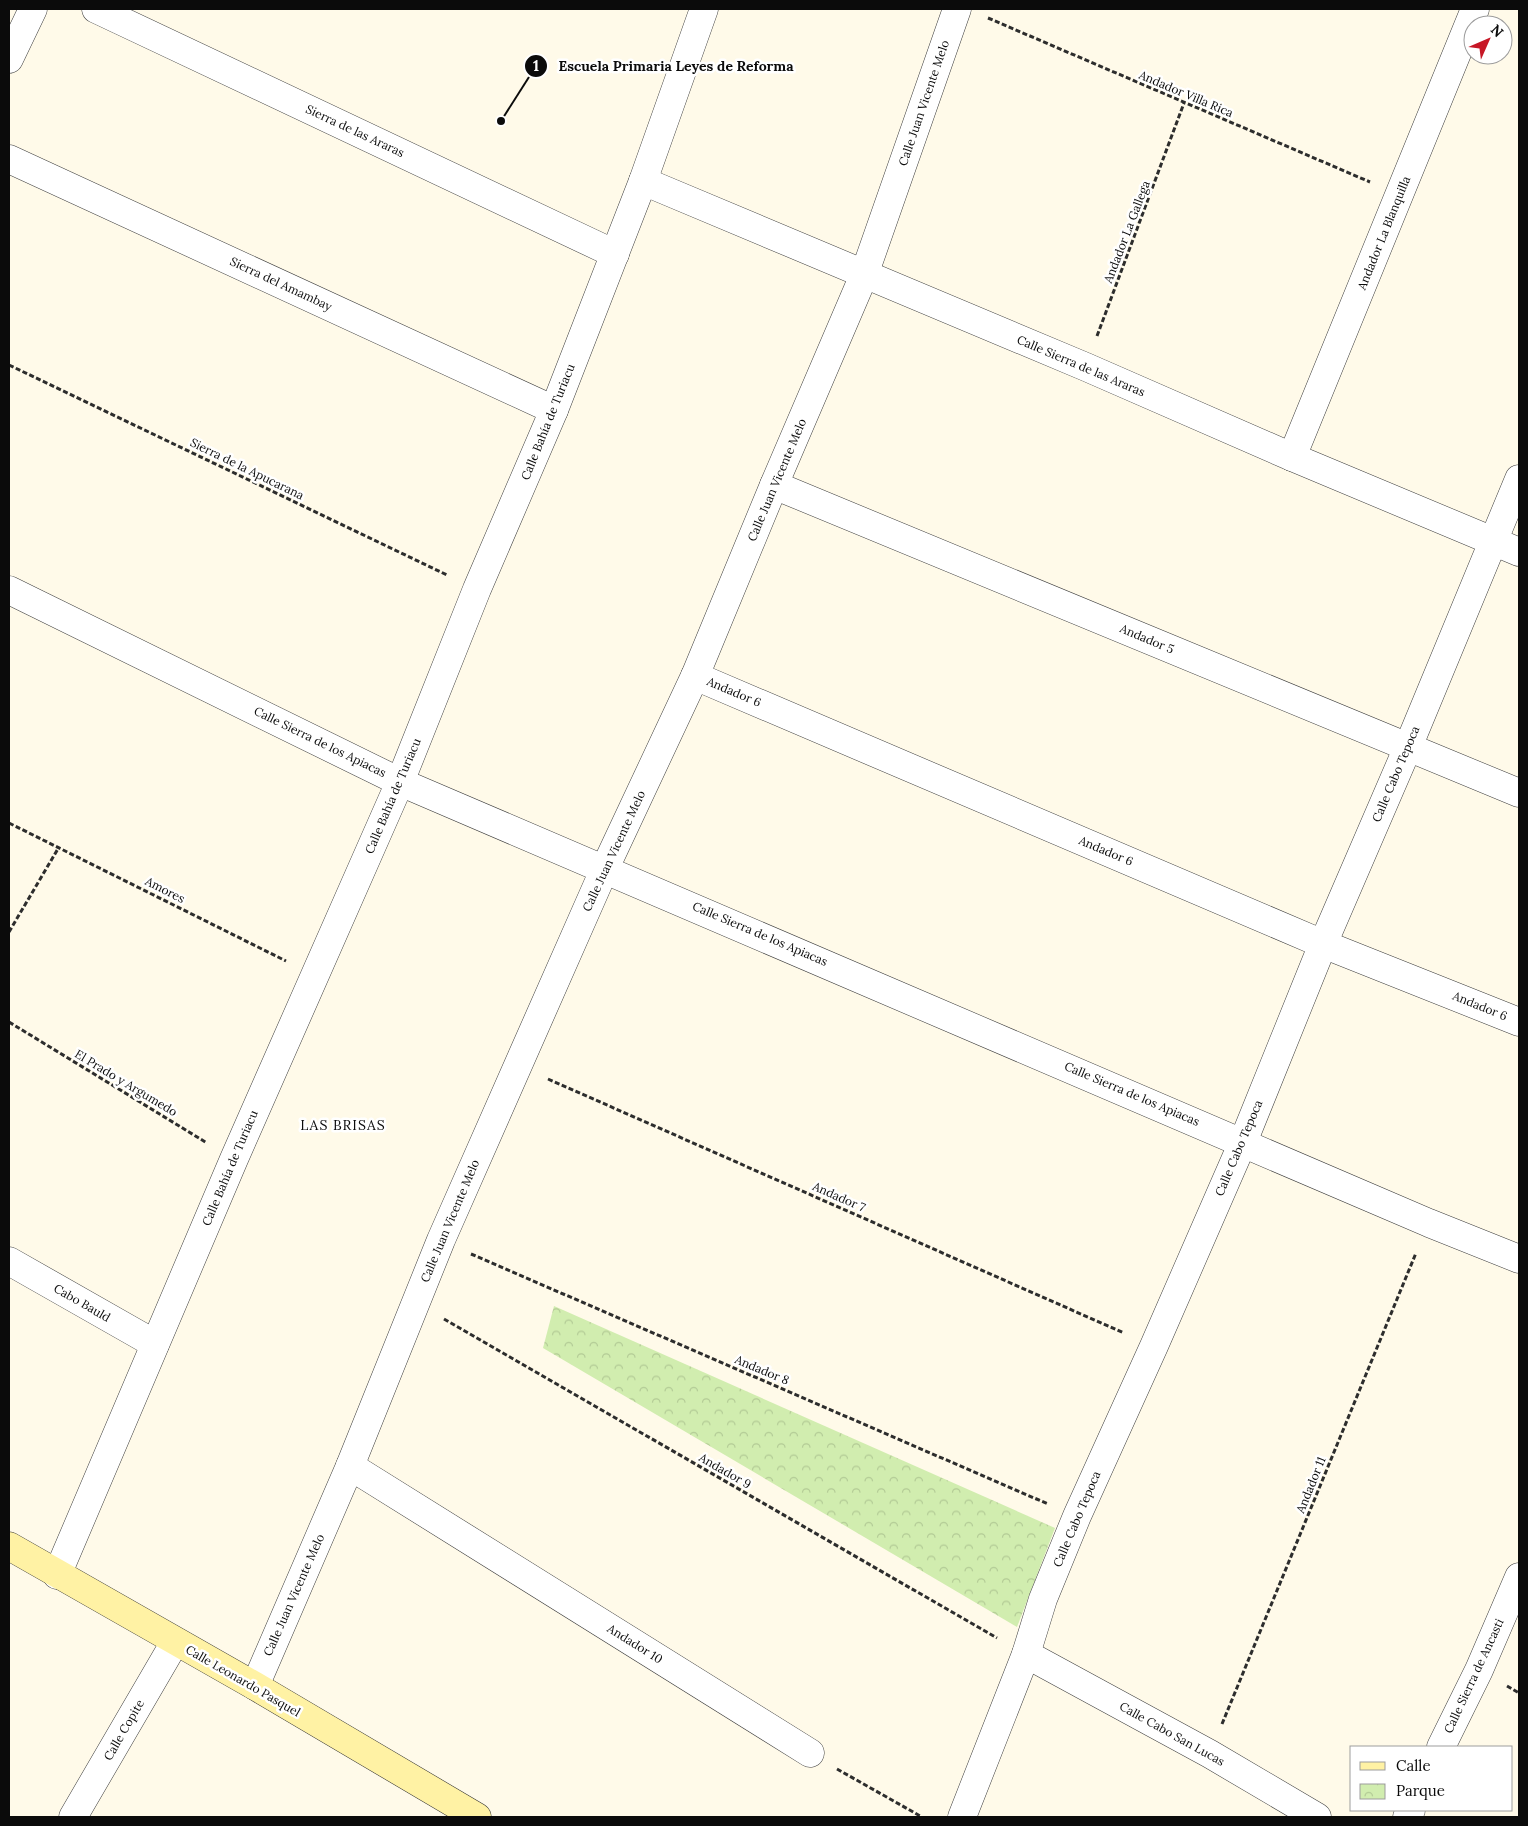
<svg xmlns="http://www.w3.org/2000/svg" width="1528" height="1826" font-family="Lora,serif">
<defs>
<pattern id="park-crowns" width="20" height="18" patternUnits="userSpaceOnUse" patternTransform="scale(1.25)"><rect width="20" height="18" fill="#d1edaf"/><path d="M2 6a3 3 0 1 1 6 0M12 15a3 3 0 1 1 6 0" fill="none" stroke="#b2ca95"/></pattern>
</defs>
<rect width="100%" height="100%" fill="#fffae9"/>
<path fill="url(#park-crowns)" d="M554,1306L1055,1528L1017,1627L543,1348Z"/>
<g fill="none" stroke-linecap="round" stroke-linejoin="round">
<g stroke="#3e3e3e" stroke-width="29">
<g id="street">
<path d="M96,9L615,254"/>
<path d="M9,59L33,9"/>
<path d="M9,159L554,410"/>
<path d="M643,181L1086,367L1292,457L1519,552"/>
<path d="M1292,457L1475,9"/>
<path d="M774,485L1519,793"/>
<path d="M9,590L400,782L1429,1223L1519,1259"/>
<path d="M695,676L1323,944L1519,1022"/>
<path d="M9,1261L155,1344"/>
<path d="M350,1466L810,1753"/>
<path d="M57,1575L234,1159L400,782L477,589L554,410L643,181L704,9"/>
<path d="M1026,1654L1210,1754L1317,1817"/>
<path d="M255,1686L350,1466L441,1240L605,868L695,676L774,485L864,275L957,9"/>
<path d="M1441,1747L1479,1670L1519,1577"/>
<path d="M73,1817L175,1642"/>
<path d="M962,1817L1026,1654L1043,1599L1077,1516L1154,1346L1243,1142L1323,944L1408,747L1519,479"/>
<path d="M1407,1817L1411,1810"/>
</g>
</g>
<g stroke="#2d2d2d" stroke-width="29">
<path id="secondary" d="M9,1546L255,1686L477,1817"/>
</g>
<g stroke="#2d2d2d" stroke-width="3" stroke-dasharray="5 2.5" stroke-linecap="butt">
<path d="M988,18L1370,182"/>
<path d="M1097,336L1184,103"/>
<path d="M9,365L447,575"/>
<path d="M9,823L286,961"/>
<path d="M9,932L59,847"/>
<path d="M9,1022L207,1143"/>
<path d="M548,1079L1124,1333"/>
<path d="M471,1254L1048,1504"/>
<path d="M444,1319L997,1638"/>
<path d="M1507,1686L1519,1693"/>
<path d="M1222,1724L1416,1253"/>
<path d="M837,1769L922,1817"/>
</g>
<use href="#street" stroke="#fff" stroke-width="28"/>
<use href="#secondary" stroke="#fff2a4" stroke-width="28"/>
</g>
<g text-anchor="middle" stroke-width="5" stroke-linejoin="round" paint-order="stroke">
<g font-size="12" fill="#0b0b0b" stroke="#fff">
<text transform="translate(1186 94) rotate(23)" y="4">Andador Villa Rica</text>
<text transform="translate(924 103) rotate(-71)" y="4">Calle Juan Vicente Melo</text>
<text transform="translate(355 131) rotate(25)" y="4">Sierra de las Araras</text>
<text transform="translate(1127 232) rotate(-69)" y="4">Andador La Gallega</text>
<text transform="translate(1384 233) rotate(-68)" y="4">Andador La Blanquilla</text>
<text transform="translate(281 284) rotate(25)" y="4">Sierra del Amambay</text>
<text transform="translate(1081 366) rotate(23)" y="4">Calle Sierra de las Araras</text>
<text transform="translate(548 422) rotate(-68)" y="4">Calle Bahía de Turiacu</text>
<text transform="translate(247 469) rotate(26)" y="4">Sierra de la Apucarana</text>
<text transform="translate(777 480) rotate(-67)" y="4">Calle Juan Vicente Melo</text>
<text transform="translate(1147 639) rotate(23)" y="4">Andador 5</text>
<text transform="translate(734 692) rotate(23)" y="4">Andador 6</text>
<text transform="translate(320 742) rotate(26)" y="4">Calle Sierra de los Apiacas</text>
<text transform="translate(1396 774) rotate(-67)" y="4">Calle Cabo Tepoca</text>
<text transform="translate(393 796) rotate(-67)" y="4">Calle Bahía de Turiacu</text>
<text transform="translate(614 851) rotate(-65)" y="4">Calle Juan Vicente Melo</text>
<text transform="translate(1106 851) rotate(23)" y="4">Andador 6</text>
<text transform="translate(165 890) rotate(27)" y="4">Amores</text>
<text transform="translate(760 934) rotate(23)" y="4">Calle Sierra de los Apiacas</text>
<text transform="translate(1480 1006) rotate(22)" y="4">Andador 6</text>
<text transform="translate(126 1083) rotate(31)" y="4">El Prado y Argumedo</text>
<text transform="translate(1132 1094) rotate(23)" y="4">Calle Sierra de los Apiacas</text>
<text transform="translate(1239 1148) rotate(-67)" y="4">Calle Cabo Tepoca</text>
<text transform="translate(230 1168) rotate(-67)" y="4">Calle Bahía de Turiacu</text>
<text transform="translate(839 1197) rotate(24)" y="4">Andador 7</text>
<text transform="translate(450 1221) rotate(-67)" y="4">Calle Juan Vicente Melo</text>
<text transform="translate(82 1303) rotate(30)" y="4">Cabo Bauld</text>
<text transform="translate(762 1370) rotate(23)" y="4">Andador 8</text>
<text transform="translate(725 1471) rotate(30)" y="4">Andador 9</text>
<text transform="translate(1311 1485) rotate(-68)" y="4">Andador 11</text>
<text transform="translate(1077 1519) rotate(-67)" y="4">Calle Cabo Tepoca</text>
<text transform="translate(294 1595) rotate(-66)" y="4">Calle Juan Vicente Melo</text>
<text transform="translate(635 1644) rotate(32)" y="4">Andador 10</text>
<text transform="translate(1474 1676) rotate(-65)" y="4">Calle Sierra de Ancasti</text>
<text transform="translate(243 1681) rotate(30)" y="4">Calle Leonardo Pasquel</text>
<text transform="translate(124 1730) rotate(-60)" y="4">Calle Copite</text>
<text transform="translate(1172 1734) rotate(29)" y="4">Calle Cabo San Lucas</text>
</g>
<g font-size="14" letter-spacing="1" fill="#0b0b0b" stroke="#fff">
<text x="343" y="1130">LAS BRISAS</text>
</g>
</g>
<path fill="none" stroke="#0b0b0b" stroke-width="2" d="M501 121L536 66"/>
<g fill="#0b0b0b" stroke="#fff" stroke-width="2">
<circle cx="501" cy="121" r="5"/>
<circle cx="536" cy="66" r="12"/>
</g>
<g font-size="15" text-anchor="middle" font-weight="bold" fill="#fff">
<text x="536" y="71">1</text>
</g>
<g font-size="14" text-anchor="middle" font-weight="bold" fill="#0b0b0b" stroke="#fff" stroke-width="5" stroke-linejoin="round" paint-order="stroke">
<text x="676" y="71">Escuela Primaria Leyes de Reforma</text>
</g>
<rect width="1528" height="1826" fill="none" stroke="#0b0b0b" stroke-width="20"/>
<rect x="1350" y="1746" width="162" height="65" fill="#ffffff" stroke="#9d9d9d"/>
<rect x="1360" y="1762" width="25" height="8" fill="#fff2a4" stroke="#9d9d9d"/>
<text x="1396" y="1771" font-size="15" fill="#0b0b0b">Calle</text>
<rect x="1360" y="1784" width="25" height="15" fill="url(#park-crowns)" stroke="#9d9d9d"/>
<text x="1396" y="1796" font-size="15" fill="#0b0b0b">Parque</text>
<g transform="translate(1488 40) rotate(45)"><circle r="24" fill="#ffffff" stroke="#9d9d9d"/>
<path d="M0-4L9 19L0 12L-9 19Z" fill="#c71726"/>
<text y="-8" font-size="14" font-weight="bold" text-anchor="middle" fill="#0b0b0b">N</text>
</g>
</svg>
